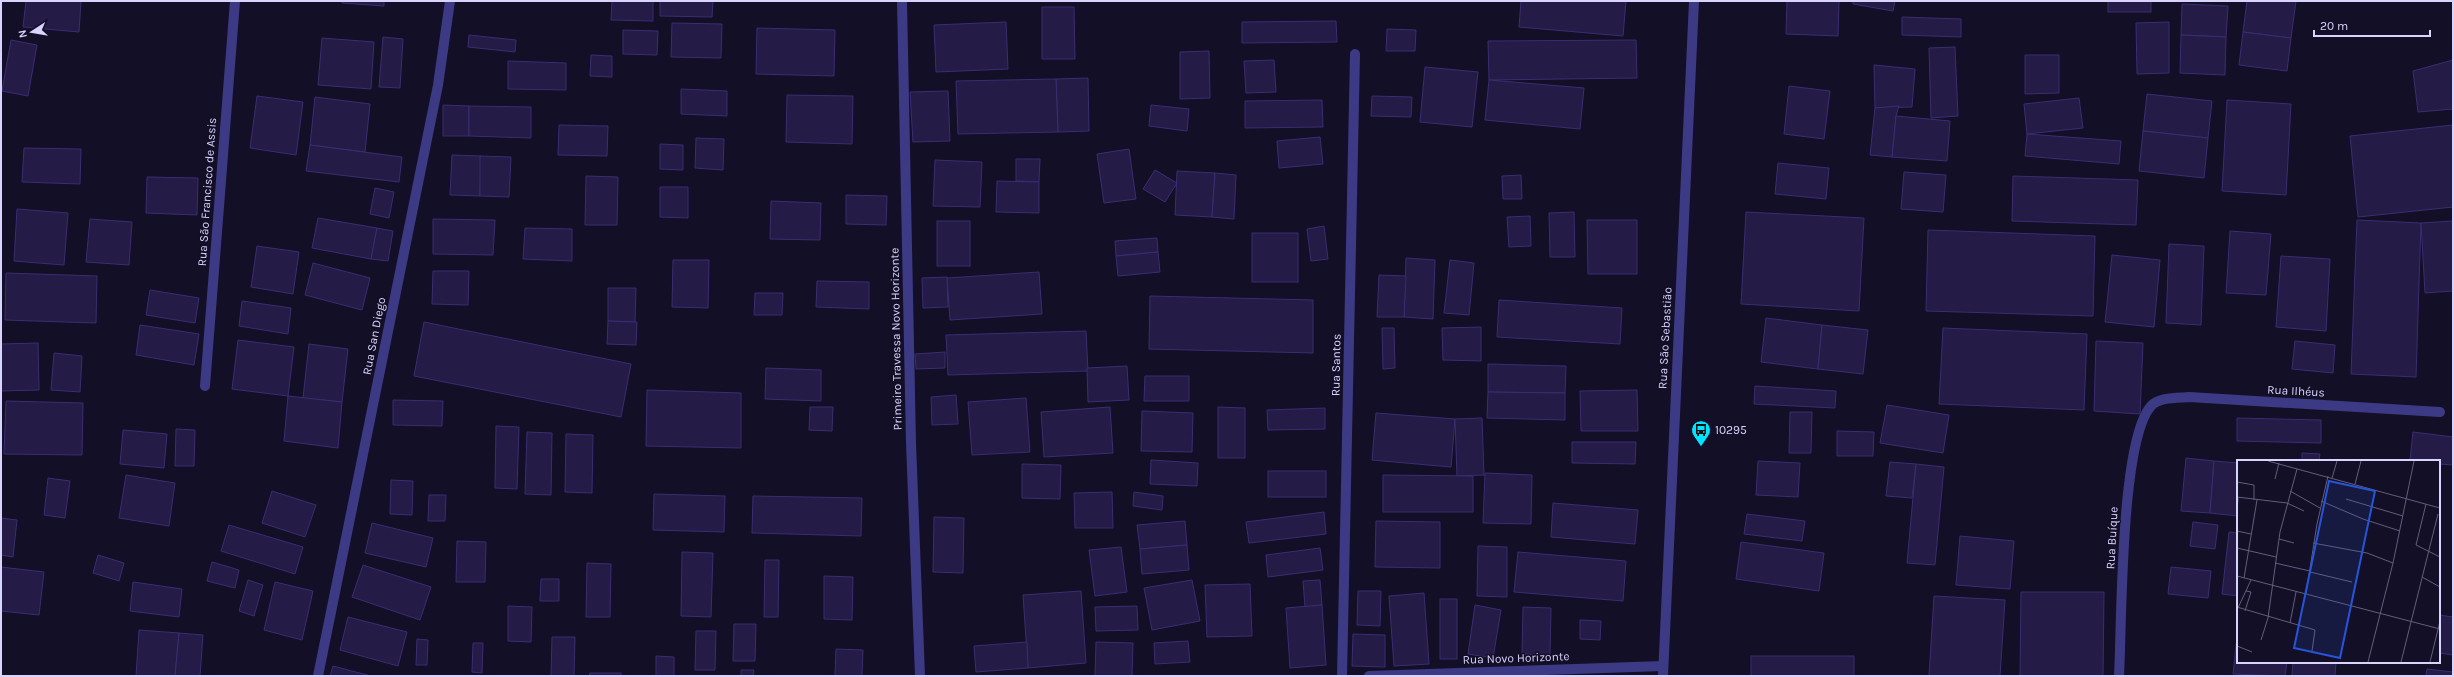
<svg xmlns="http://www.w3.org/2000/svg" width="2454" height="677" font-family="Karla,sans-serif">
<rect width="100%" height="100%" fill="#130f26"/>
<g fill="#241b47" stroke="#3b2d73">
<path d="M26,1H81L79,32L23,27Z"/>
<path d="M342,1H384V6L342,3Z"/>
<path d="M612,1H653V21L611,20Z"/>
<path d="M660,1H713L712,17L660,16Z"/>
<path d="M1521,1H1626L1623,36L1519,27Z"/>
<path d="M1787,1H1839L1838,36L1786,34Z"/>
<path d="M1853,1H1895L1893,11L1853,4Z"/>
<rect x="2108" y="1" width="43" height="11"/>
<path d="M2247,1H2296L2291,38L2243,32Z"/>
<path d="M2182,4L2228,6L2226,37L2181,35Z"/>
<path d="M1042,7H1074L1075,59H1042Z"/>
<path d="M1902,17L1961,19V37L1902,35Z"/>
<path d="M1336,21L1337,42L1242,43V22Z"/>
<path d="M1006,22L1008,69L936,72L934,25Z"/>
<path d="M2169,22V73L2137,74L2136,23Z"/>
<path d="M672,23L722,24L721,58L671,57Z"/>
<path d="M757,28L835,30L834,76L756,74Z"/>
<path d="M1387,29L1416,30L1415,51H1386Z"/>
<path d="M623,30L658,31L657,55L623,54Z"/>
<path d="M2243,32L2291,38L2287,71L2239,65Z"/>
<path d="M469,35L516,40L515,52L468,47Z"/>
<path d="M2181,35L2226,37L2225,75L2180,73Z"/>
<path d="M383,37L403,39L400,88L379,87Z"/>
<path d="M322,38L374,42L371,89L318,85Z"/>
<path d="M11,40L37,45L28,96L2,91Z"/>
<path d="M1636,40L1637,78L1489,80L1488,41Z"/>
<path d="M1955,47L1958,116L1931,118L1929,48Z"/>
<path d="M1209,51L1210,98L1180,99V52Z"/>
<path d="M591,55L612,56V77L590,76Z"/>
<path d="M2025,55H2059V93L2025,94Z"/>
<path d="M1274,60L1276,92L1246,93L1244,61Z"/>
<path d="M2453,60V109L2418,112L2413,71Z"/>
<path d="M508,61L566,63V90L508,89Z"/>
<path d="M1874,65L1915,69L1912,107L1875,108Z"/>
<path d="M1425,67L1478,72L1472,127L1420,122Z"/>
<path d="M1088,78L1089,131L1058,132L1056,79Z"/>
<path d="M1056,79L1058,132L958,134L956,81Z"/>
<path d="M1489,80L1584,88L1580,129L1485,120Z"/>
<path d="M1789,86L1830,91L1824,139L1784,134Z"/>
<path d="M681,89L727,91V116L681,114Z"/>
<path d="M948,91L950,141L913,142L910,92Z"/>
<path d="M2147,94L2212,101L2208,138L2143,131Z"/>
<path d="M787,95L853,96L852,144L786,142Z"/>
<path d="M257,96L303,102L296,155L250,148Z"/>
<path d="M1372,96L1412,97L1411,117L1371,116Z"/>
<path d="M315,97L370,104L365,152L310,145Z"/>
<path d="M2079,98L2083,128L2027,134L2024,104Z"/>
<path d="M1322,100L1323,127L1245,128V101Z"/>
<path d="M2227,100L2291,104L2286,195L2222,191Z"/>
<path d="M443,105L469,106V136H443Z"/>
<path d="M1151,105L1189,109L1187,131L1149,126Z"/>
<path d="M469,106L531,107V138L469,136Z"/>
<path d="M1899,106L1896,116L1892,157L1870,155L1875,108Z"/>
<path d="M1896,116L1950,121L1947,161L1892,157Z"/>
<path d="M559,125L608,126L607,156L558,155Z"/>
<path d="M2453,125V207L2358,217L2350,136Z"/>
<path d="M2143,131L2208,138L2204,178L2139,171Z"/>
<path d="M2027,134L2121,141L2119,164L2025,156Z"/>
<path d="M1320,137L1323,164L1279,168L1277,141Z"/>
<path d="M696,138L724,139L723,170L695,168Z"/>
<path d="M660,144L683,145V170L660,169Z"/>
<path d="M310,145L402,157L399,182L306,171Z"/>
<path d="M24,148L81,149L80,184L22,182Z"/>
<path d="M1129,149L1136,199L1104,203L1097,154Z"/>
<path d="M452,155L481,156L480,196L450,195Z"/>
<path d="M480,156L511,157L509,197L480,196Z"/>
<path d="M1016,159H1040L1039,182L1016,181Z"/>
<path d="M935,160L982,162L980,207L933,206Z"/>
<path d="M1778,163L1829,168L1826,199L1775,194Z"/>
<path d="M1155,170L1177,183L1165,202L1143,189Z"/>
<path d="M1177,171L1215,173L1212,217L1175,215Z"/>
<path d="M1904,172L1946,175L1943,212L1901,209Z"/>
<path d="M1215,173L1236,175L1234,219L1212,217Z"/>
<path d="M1521,175L1522,199H1503L1502,176Z"/>
<path d="M586,176L618,177L617,225H585Z"/>
<path d="M2013,176L2138,180L2136,225L2012,221Z"/>
<path d="M147,177L198,178L197,215L146,213Z"/>
<path d="M997,181L1039,182V213L996,212Z"/>
<path d="M660,187H688V218L660,217Z"/>
<path d="M375,188L394,192L389,218L370,214Z"/>
<path d="M846,195L887,196L886,225L846,224Z"/>
<path d="M771,201L821,203L820,240L770,239Z"/>
<path d="M17,209L68,213L64,265L14,261Z"/>
<path d="M1574,212L1575,257H1550L1549,213Z"/>
<path d="M1746,212L1864,218L1859,311L1741,304Z"/>
<path d="M1530,216L1531,246L1509,247L1507,217Z"/>
<path d="M318,218L377,228L371,259L312,248Z"/>
<path d="M90,219L132,222L129,265L86,262Z"/>
<path d="M433,219L495,220L493,255L433,254Z"/>
<path d="M1587,220H1637V274H1588Z"/>
<path d="M2357,220L2421,223L2416,377L2351,374Z"/>
<rect x="937" y="221" width="33" height="45"/>
<path d="M2453,221V291L2425,293L2421,223Z"/>
<path d="M1324,226L1328,259L1311,261L1307,229Z"/>
<path d="M377,228L393,231L388,261L371,259Z"/>
<path d="M525,228L572,229V261L523,259Z"/>
<path d="M1928,230L2095,236L2093,316L1926,311Z"/>
<path d="M2230,231L2271,234L2266,295L2226,293Z"/>
<rect x="1252" y="233" width="46" height="49"/>
<path d="M1157,238L1158,252L1116,256L1115,241Z"/>
<path d="M2169,244L2204,246L2201,325L2166,323Z"/>
<path d="M257,246L299,252L293,294L251,287Z"/>
<path d="M1158,252L1160,272L1118,276L1116,256Z"/>
<path d="M2112,255L2160,260L2154,327L2105,322Z"/>
<path d="M2281,256L2330,259L2326,331L2276,327Z"/>
<path d="M1406,258L1435,260L1433,319L1404,317Z"/>
<path d="M673,260H709L708,308L672,307Z"/>
<path d="M1450,260L1474,263L1469,315L1444,313Z"/>
<path d="M313,263L370,278L362,310L305,295Z"/>
<path d="M433,271H469L468,305L432,304Z"/>
<path d="M1039,272L1042,314L950,320L947,278Z"/>
<path d="M6,273L97,276L96,323L5,320Z"/>
<path d="M1379,275L1406,276L1404,317H1377Z"/>
<path d="M947,277L948,307L923,308L922,278Z"/>
<path d="M817,281L869,282V309L816,307Z"/>
<path d="M608,288H636L635,322L608,321Z"/>
<path d="M150,290L199,298L195,323L146,315Z"/>
<path d="M755,293H783L782,315H754Z"/>
<path d="M1150,296L1313,300V353L1149,349Z"/>
<path d="M1499,300L1622,308L1620,344L1497,337Z"/>
<path d="M242,301L291,308L288,334L239,326Z"/>
<path d="M1766,318L1822,325L1818,369L1761,362Z"/>
<path d="M608,321L637,322L636,345L607,344Z"/>
<path d="M424,322L631,364L621,417L414,376Z"/>
<path d="M140,325L199,334L194,365L136,355Z"/>
<path d="M1822,325L1868,330L1863,374L1818,369Z"/>
<path d="M1481,327V361L1443,360L1442,328Z"/>
<path d="M1382,328H1394L1395,368L1383,369Z"/>
<path d="M1943,328L2087,334L2084,410L1939,404Z"/>
<path d="M1086,331L1088,371L948,375L946,335Z"/>
<path d="M238,340L294,347L288,396L232,389Z"/>
<path d="M2096,341L2143,343L2140,414L2094,411Z"/>
<path d="M2295,341L2335,345L2333,373L2292,369Z"/>
<path d="M38,343L39,390L1,391V344Z"/>
<path d="M309,344L348,349L342,402L303,398Z"/>
<path d="M945,352V368L916,369L915,354Z"/>
<path d="M54,353L82,356L80,392L51,390Z"/>
<path d="M1488,364L1566,366L1565,393L1488,392Z"/>
<path d="M1127,366L1129,400L1088,402L1087,368Z"/>
<path d="M766,368L821,370V401L765,399Z"/>
<path d="M1145,376H1189V401H1144Z"/>
<path d="M1755,386L1836,391L1835,408L1754,404Z"/>
<path d="M647,390L741,393V448L646,446Z"/>
<path d="M1637,390L1638,431H1581L1580,391Z"/>
<path d="M1488,392L1565,393V420L1487,418Z"/>
<path d="M956,395L958,424L932,425L931,397Z"/>
<path d="M288,396L342,402L338,448L284,441Z"/>
<path d="M1026,398L1030,452L972,455L968,402Z"/>
<path d="M393,400L443,401L442,426L393,425Z"/>
<path d="M6,401L83,403L82,455L4,454Z"/>
<path d="M1887,405L1949,415L1943,453L1880,443Z"/>
<path d="M810,407H833L832,431L809,430Z"/>
<path d="M1110,407L1113,453L1044,457L1041,412Z"/>
<path d="M1218,407L1245,408V458H1218Z"/>
<path d="M1325,408V429L1268,430L1267,410Z"/>
<path d="M1142,411L1193,413L1192,452L1141,451Z"/>
<path d="M1790,412H1812L1811,453H1789Z"/>
<path d="M1376,413L1455,419L1451,467L1372,460Z"/>
<path d="M1482,418L1484,475L1457,476L1455,419Z"/>
<path d="M2237,418L2321,420V443L2237,441Z"/>
<path d="M496,426L519,427L517,489L495,488Z"/>
<path d="M176,429L195,430L194,466H175Z"/>
<path d="M123,430L167,434L164,468L120,464Z"/>
<path d="M1837,431L1874,432L1873,456H1837Z"/>
<path d="M527,432L552,433L551,495L525,494Z"/>
<path d="M2413,432L2453,437V465L2439,464V461L2410,460Z"/>
<path d="M566,434L593,435L592,493L565,492Z"/>
<path d="M1572,442H1636L1635,464L1572,463Z"/>
<path d="M2302,453L2320,454L2319,461H2302Z"/>
<path d="M2186,458L2214,461L2210,513L2181,511Z"/>
<path d="M1151,460L1198,463L1197,486L1150,484Z"/>
<path d="M1758,461L1800,463L1798,497L1756,495Z"/>
<path d="M2214,461L2238,463V516L2210,513Z"/>
<path d="M1890,462L1916,464L1912,498L1886,496Z"/>
<path d="M1022,464L1061,465L1060,499L1022,498Z"/>
<path d="M1916,464L1944,467L1935,565L1907,563Z"/>
<rect x="1268" y="471" width="58" height="26"/>
<path d="M1485,473L1532,475L1531,524L1483,523Z"/>
<path d="M126,475L175,483L169,526L119,518Z"/>
<path d="M1383,475L1473,476V512H1383Z"/>
<path d="M48,478L70,481L65,518L44,515Z"/>
<path d="M391,480L413,481L412,515L390,514Z"/>
<path d="M272,491L316,505L305,537L262,523Z"/>
<path d="M1112,492L1113,528H1075L1074,493Z"/>
<path d="M1134,492L1163,496L1162,510L1133,506Z"/>
<path d="M654,494L725,496L724,532L653,530Z"/>
<path d="M429,495H446L445,521H428Z"/>
<path d="M753,496L862,498L861,536L752,533Z"/>
<path d="M1553,503L1638,510L1635,544L1551,537Z"/>
<path d="M1324,512L1326,534L1249,543L1246,522Z"/>
<path d="M1747,514L1805,521L1802,541L1744,534Z"/>
<path d="M934,517L964,518L963,573L933,572Z"/>
<path d="M1,518L17,520L13,557L1,555Z"/>
<path d="M1185,521L1187,545L1140,549L1137,525Z"/>
<path d="M1376,521L1440,522V568L1375,567Z"/>
<path d="M2193,522L2218,525L2215,549L2190,546Z"/>
<path d="M372,523L433,538L426,567L365,553Z"/>
<path d="M229,525L303,547L295,574L221,551Z"/>
<path d="M2229,532L2238,533V596L2222,594Z"/>
<path d="M1960,536L2014,541L2010,589L1956,585Z"/>
<path d="M457,541L486,542L485,582H456Z"/>
<path d="M1741,542L1824,553L1819,591L1736,579Z"/>
<path d="M1187,545L1189,570L1142,574L1140,549Z"/>
<path d="M1478,546L1507,547V597L1477,596Z"/>
<path d="M1121,547L1127,592L1095,596L1089,550Z"/>
<path d="M1320,548L1323,570L1268,577L1266,555Z"/>
<path d="M682,552L713,553L711,617L681,616Z"/>
<path d="M1518,552L1626,561L1623,601L1514,592Z"/>
<path d="M98,555L124,563L119,581L93,573Z"/>
<path d="M765,560H779L778,617H764Z"/>
<path d="M212,562L239,570L235,588L207,581Z"/>
<path d="M587,563L611,564L610,617H586Z"/>
<path d="M363,565L431,587L420,620L352,597Z"/>
<path d="M1,567L44,572L39,615L1,611Z"/>
<path d="M2171,567L2211,571L2208,598L2168,594Z"/>
<path d="M824,576L853,577L852,620L824,619Z"/>
<path d="M541,579H559V601H540Z"/>
<path d="M248,580L263,585L254,616L239,611Z"/>
<path d="M1192,580L1200,621L1152,630L1144,588Z"/>
<path d="M1320,580L1322,605L1305,607L1303,581Z"/>
<path d="M133,582L182,589L179,617L130,611Z"/>
<path d="M275,582L313,591L302,640L264,630Z"/>
<path d="M1250,584L1252,636L1207,637L1205,585Z"/>
<path d="M1081,591L1086,663L1028,668L1023,595Z"/>
<path d="M1358,591H1381L1380,626L1357,625Z"/>
<path d="M2021,592H2104L2103,676H2020Z"/>
<path d="M1424,593L1429,664L1394,666L1389,596Z"/>
<path d="M1934,596L2005,600L2000,676H1929Z"/>
<rect x="1440" y="599" width="17" height="60"/>
<path d="M1322,605L1326,665L1290,668L1286,608Z"/>
<path d="M1475,605L1501,610L1493,658L1468,654Z"/>
<path d="M508,606L532,607L531,642L508,641Z"/>
<path d="M1137,606L1138,630L1096,631L1095,607Z"/>
<path d="M1523,607L1551,608L1550,655L1522,654Z"/>
<path d="M2439,615L2453,617V655L2439,653Z"/>
<path d="M348,617L407,632L398,666L340,650Z"/>
<path d="M1580,620L1601,621L1600,640L1580,639Z"/>
<path d="M734,624H756L755,661H733Z"/>
<path d="M2238,627V662H2287L2285,676L2233,674Z"/>
<path d="M139,630L179,633L175,676H136Z"/>
<path d="M696,631H716L715,670H695Z"/>
<path d="M179,633L203,635L200,676H175Z"/>
<path d="M1353,634L1385,635V667L1352,666Z"/>
<path d="M552,637H575L574,676H551Z"/>
<path d="M417,639L428,640L427,665H416Z"/>
<path d="M1188,641L1190,662L1155,664L1154,643Z"/>
<path d="M1027,642L1028,668L976,672L974,646Z"/>
<path d="M1096,642L1133,643L1132,676H1095Z"/>
<path d="M473,643H483L482,673L472,672Z"/>
<path d="M836,649L863,650L862,676H835Z"/>
<path d="M656,656L674,657V676H656Z"/>
<rect x="1751" y="656" width="103" height="20"/>
<path d="M2293,662H2336L2335,676H2292Z"/>
<path d="M333,666L371,676H330Z"/>
<path d="M2427,669L2453,672V676H2426Z"/>
<path d="M741,670H754L753,676H741Z"/>
<path d="M590,673H621V676H589Z"/>
</g>
<g fill="none" stroke-linecap="round" stroke-linejoin="round">
<g stroke="#3d3a85" stroke-width="10">
<path d="M902,1L911,443L920,676"/>
<path d="M205,386L235,1"/>
<path d="M318,676L438,85L450,1"/>
<path d="M1342,676L1355,54"/>
<path d="M1369,676L1663,666"/>
<path d="M2119,676C2122,623 2120,441 2151,406C2159,397 2177,398 2189,397L2440,412"/>
</g>
<path stroke="#3d3a85" stroke-width="10" d="M1663,676L1694,1"/>
</g>
<defs>
<g id="bus-pin" transform="scale(1)"><path d="M0 17L-7.5 6A9.5 9.5 0 1 1 7.5 6Z" fill="#00e5ff" stroke="#130f26"/><path d="M-5-6H5V4H4V6H2V4H-2V6H-4V4H-5ZM-3.5-4V0h7V-4ZM-3.5 1.2v1.5H-2V1.2ZM2 1.2v1.5H3.5V1.2Z" fill="#111"/></g>
</defs>
<g fill-rule="evenodd">
<use href="#bus-pin" x="1701" y="430"/>
</g>
<g text-anchor="middle" stroke-width="3" stroke-linejoin="round" paint-order="stroke">
<g font-size="12" fill="#d9d4ff" stroke="#130f26">
<text transform="translate(207 192) rotate(-86)" y="4">Rua São Francisco de Assis</text>
<text transform="translate(374 336) rotate(-79)" y="4">Rua San Diego</text>
<text transform="translate(1665 338) rotate(-87)" y="4">Rua São Sebastião</text>
<text transform="translate(896 339) rotate(-91)" y="4">Primeiro Travessa Novo Horizonte</text>
<text transform="translate(1336 365) rotate(-89)" y="4">Rua Santos</text>
<text transform="translate(2296 391) rotate(3)" y="4">Rua Ilhéus</text>
<text transform="translate(2112 538) rotate(-87)" y="4">Rua Buíque</text>
<text transform="translate(1516 658) rotate(-2)" y="4">Rua Novo Horizonte</text>
</g>
<g font-size="12" fill="#d9d4ff" stroke="#130f26" text-anchor="start">
<text x="1715" y="434">10295</text>
</g>
</g>
<g transform="translate(2237 460)">
<rect width="203" height="203" fill="#130f26"/>
<path fill="none" stroke="#625e7d" stroke-width="1" d="M31,1L203,48M95,18L100,1M38,19L42,3M0,22L17,25V40M118,24L124,1M53,31L83,48M0,37L50,43L67,51M109,39L166,56M84,41L126,59L163,71M189,44L179,85L203,97M0,52L1,38M0,71L14,74M42,79L57,83M76,83L130,93L156,103M0,88L39,97M38,103L73,111M73,112L115,122M0,116L203,169M185,117L203,127M7,118L20,40M69,134L80,64L91,16M0,147L78,170L75,191M0,150L14,120M8,151L14,132L9,131M53,163L59,132M24,180L31,158L43,72L60,9M0,186L15,192M131,202L156,103L177,1M164,202L201,54M193,202L203,161"/>
<path fill="#2655da" fill-opacity="0.15" stroke="#2655da" stroke-width="2" d="M92,21L138,31L103,198L57,188Z"/>
<rect width="203" height="203" fill="none" stroke="#d9d4ff" stroke-width="2"/>
</g>
<rect width="2454" height="677" fill="none" stroke="#d9d4ff" stroke-width="4"/>
<g transform="translate(32 32) rotate(258)" stroke="#130f26" stroke-width="3" paint-order="stroke">
<path d="M0-3L7 15L0 10L-7 15Z" fill="#d9d4ff"/>
<text y="-6" font-size="11" font-weight="bold" text-anchor="middle" fill="#d9d4ff">N</text>
</g>
<path d="M2314 30v6h116v-6" fill="none" stroke="#d9d4ff" stroke-width="2"/>
<text x="2320" y="30" font-size="12" fill="#d9d4ff" stroke="#130f26" stroke-width="3" paint-order="stroke">20 m</text>
</svg>
